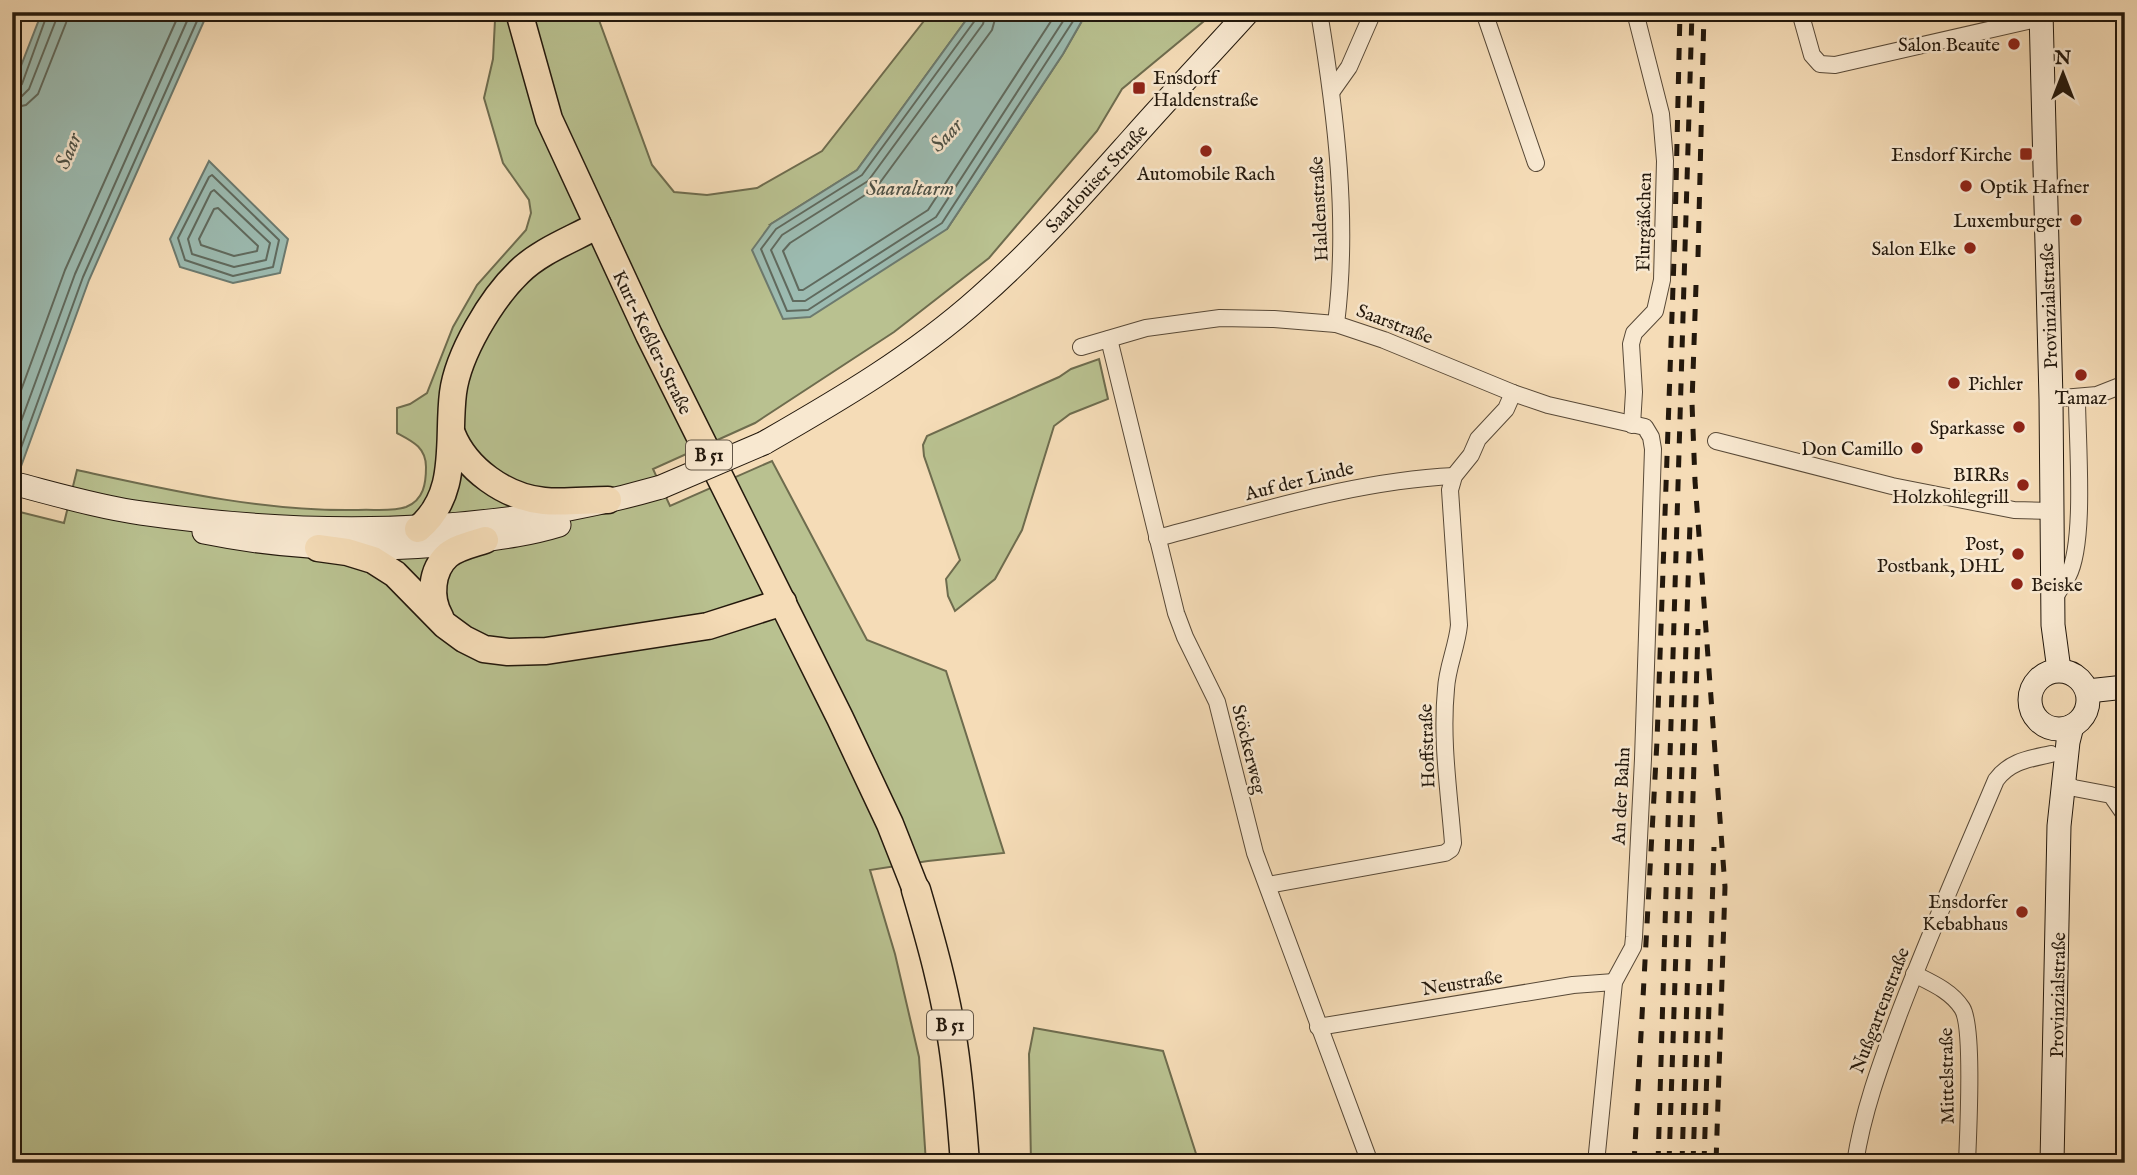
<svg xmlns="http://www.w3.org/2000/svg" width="2137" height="1175" font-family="'IM FELL English',serif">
<rect width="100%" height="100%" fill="#f5dcb7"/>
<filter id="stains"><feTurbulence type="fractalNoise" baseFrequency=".00286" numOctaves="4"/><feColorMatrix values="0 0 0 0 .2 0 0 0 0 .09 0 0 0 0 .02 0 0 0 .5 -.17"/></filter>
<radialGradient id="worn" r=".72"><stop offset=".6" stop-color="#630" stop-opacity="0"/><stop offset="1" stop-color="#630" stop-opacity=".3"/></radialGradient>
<g fill="#b9c190" stroke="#6e6c4e" stroke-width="2">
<path d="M494,12H596L652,165L674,192L707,195L757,188L822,151L931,12H972L857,170L771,224L947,229L1063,54L1087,12H1215L1122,89L1097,131L989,258L894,332L755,423L653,469L670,506L772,461L867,640L946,671L1004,853L928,861L870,870L895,954L919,1057L926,1163H12V510L64,523L77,470C169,490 263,512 358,510C373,509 392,512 406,507C424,500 426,483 426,467C426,447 412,441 397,433V408L410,404L427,393L453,327L477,285L526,230L531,213L529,200L503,163L484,98L493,59L495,20Z"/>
<path d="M1099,359L1108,399L1070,414L1054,426L1022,530L995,579L955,611L948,596L946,579L960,560L924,456L923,445L927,436L1059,377L1071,369Z"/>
<path d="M1034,1028L1163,1051L1199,1163H1031L1029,1054Z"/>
</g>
<g fill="#9cbbb1" stroke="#6c7a6f" stroke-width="2">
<path d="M42,12H208L89,280L12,491V89Z"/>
<path d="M972,12H1087L1063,54L947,229L810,317L783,319L752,250L771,224L857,170Z"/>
<path d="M209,161L288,239L280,273L233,283L180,267L170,239Z"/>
</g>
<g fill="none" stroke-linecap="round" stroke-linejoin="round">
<g stroke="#606a5e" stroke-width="2">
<path d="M978,12L976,19L862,175L776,229L761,249L787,311L808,310L942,223L1079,12"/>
<path d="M986,12L983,24L868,181L782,235L771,250L793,301H805L936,217L1069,12"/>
<path d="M997,12L992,30L876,188L790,243L783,251L799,290H803L928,210L1057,12"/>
<path d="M12,89L18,88L22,84L48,12"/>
<path d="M12,98L22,96L29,89L56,20L57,12"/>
<path d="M12,108L26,105L38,94L66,23L68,12"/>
<path d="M212,175L279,240L273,267L233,276L185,260L178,238L209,177Z"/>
<path d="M214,190L270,243L266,260L234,267L192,254L188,239L211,192Z"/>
<path d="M218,208L258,246L257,251L234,256L201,245L199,239L214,209Z"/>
<path d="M12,415L65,270L180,12"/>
<path d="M12,446L75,274L191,12"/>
<path d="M13,470L83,277L201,12"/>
</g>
<g stroke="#584937" stroke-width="18">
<g id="minor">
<path d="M1319,12C1336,115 1349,221 1336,324"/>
<path d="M1484,12L1536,163"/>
<path d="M1800,12L1812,55L1820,64L1835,65L2041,18"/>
<path d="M1332,91L1349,67L1373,12"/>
<path d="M1109,339L1176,613L1185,637L1217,702L1255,853L1370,1163"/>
<path d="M1081,347L1146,328L1220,318L1274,319L1336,324L1384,340L1513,393L1548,405L1645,427L1651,437L1653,449L1643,759L1634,937L1633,947L1614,982L1596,1163"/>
<path d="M2051,399L2097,395L2125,384"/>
<path d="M1632,425L1634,392L1631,344L1634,333L1655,311L1662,280L1665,161L1661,114L1635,12"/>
<path d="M1716,441L1892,486L2014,510L2052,511"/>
<path d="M1157,538C1256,513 1352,481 1454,476"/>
<path d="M2054,599C2058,591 2064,584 2068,576C2086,542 2077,441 2077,398"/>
<path d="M2064,783L2074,788L2111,795L2125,815"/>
<path d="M1268,885L1445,853L1451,849L1453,843C1449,792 1441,740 1446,689C1447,667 1457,647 1459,625L1450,490L1454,476L1471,455L1478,439L1506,409L1513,393"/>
<path d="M1914,974C1932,983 1951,991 1962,1008C1974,1026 1968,1135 1967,1163"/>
<path d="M1318,1027L1573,985L1614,982"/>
<path d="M1855,1163C1863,1111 1881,1063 1899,1014C1929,935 1963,858 1996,780C2010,761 2029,759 2051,754"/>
</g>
</g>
<g stroke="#23180c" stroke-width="25">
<g id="secondary">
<path d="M2041,12L2051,399L2053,625L2059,670"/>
<path d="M764,443C839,400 914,356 979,298C1035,249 1084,193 1133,138C1171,95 1210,54 1248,12"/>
<path d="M12,483C55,494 98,507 141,513C315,538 492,536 661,487"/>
<path d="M204,532C292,550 381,552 470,542C499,538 530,534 559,525"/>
<circle cx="2059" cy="700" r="29"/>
<path d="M2088,691L2125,687"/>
<path d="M2052,1163L2059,826L2068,742L2072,726"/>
</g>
</g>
<g stroke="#23180c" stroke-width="29">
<g id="primary">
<path d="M519,12L549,119L649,335L840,718L890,824L916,890"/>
<path d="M452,434C466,469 505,497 544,501C564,503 587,500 608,500"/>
<path d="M418,529C460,494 447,441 453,393C458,354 491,299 519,272C540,251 573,239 598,225"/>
<path d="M318,548L347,552L373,560L395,574L445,625L464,639L484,649L508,652L546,651L708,626L783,602"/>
<path d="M440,617C429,598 431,570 448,555C458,547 473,544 485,540"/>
</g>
</g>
<g stroke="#23180c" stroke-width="31">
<path id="trunk" d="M916,890C931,941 945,991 953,1044C959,1083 962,1123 965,1163"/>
</g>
<use href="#minor" stroke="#f8e8d0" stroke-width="16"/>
<use href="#secondary" stroke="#f8e8d0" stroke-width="23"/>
<use href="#primary" stroke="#f5dcb7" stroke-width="26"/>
<use href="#trunk" stroke="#f5dcb7" stroke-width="28"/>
<g stroke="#23180c" stroke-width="5" stroke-dasharray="12 12" stroke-linecap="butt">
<path d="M1698,257L1704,12"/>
<path d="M1696,285L1692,403L1695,481L1725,887L1716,1163"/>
<path d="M1634,1163L1657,741L1675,230L1680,12"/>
<path d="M1658,1163L1692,12"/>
<path d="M1669,1163L1690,523"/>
<path d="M1682,1163L1698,629"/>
<path d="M1693,1163L1699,984"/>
<path d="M1704,1163L1714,847"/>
</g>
<g stroke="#23180c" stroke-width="25" stroke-linecap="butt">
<path id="secondary-bridge" d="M661,487L764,443"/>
</g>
<use href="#secondary-bridge" stroke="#f8e8d0" stroke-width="23"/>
</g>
<g fill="#8f2418" stroke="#f8e8d0" stroke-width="2.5">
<circle cx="2014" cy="44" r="7"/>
<rect x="1132" y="81" width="14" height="14" rx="3.5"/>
<circle cx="1206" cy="151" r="7"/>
<rect x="2019" y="147" width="14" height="14" rx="3.5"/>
<circle cx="1966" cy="186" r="7"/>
<circle cx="2076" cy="220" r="7"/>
<circle cx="1970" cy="248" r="7"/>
<circle cx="2081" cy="375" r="7"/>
<circle cx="1954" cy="383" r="7"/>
<circle cx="2019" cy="427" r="7"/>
<circle cx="1917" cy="448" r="7"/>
<circle cx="2023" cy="485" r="7"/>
<circle cx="2018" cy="554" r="7"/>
<circle cx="2017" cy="584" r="7"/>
<circle cx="2022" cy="912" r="7"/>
</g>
<g text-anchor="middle" stroke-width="5" stroke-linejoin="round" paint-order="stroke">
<g fill="#f8e8d0" stroke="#635647" stroke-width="2">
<rect x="686" y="440.5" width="46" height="29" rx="5"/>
<rect x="927" y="1010.5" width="46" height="29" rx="5"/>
</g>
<g font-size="18" font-weight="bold" fill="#23180c">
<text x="709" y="461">B 51</text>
<text x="950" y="1031">B 51</text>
</g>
<g font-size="19" fill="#23180c" stroke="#f8e8d0" text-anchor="end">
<text x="2000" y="51">Salon Beaute</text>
<text x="1153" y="84" text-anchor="start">Ensdorf<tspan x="1153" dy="22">Haldenstraße</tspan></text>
<text x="2012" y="161">Ensdorf Kirche</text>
<text x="1206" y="180" text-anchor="middle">Automobile Rach</text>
<text x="1980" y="193" text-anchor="start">Optik Hafner</text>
<text x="2062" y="227">Luxemburger</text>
<text x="1956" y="255">Salon Elke</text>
<text x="1968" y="390" text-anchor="start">Pichler</text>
<text x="2081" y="404" text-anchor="middle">Tamaz</text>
<text x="2005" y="434">Sparkasse</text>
<text x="1903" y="455">Don Camillo</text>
<text x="2009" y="481">BIRRs<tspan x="2009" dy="22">Holzkohlegrill</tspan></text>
<text x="2004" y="550">Post,<tspan x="2004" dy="22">Postbank, DHL</tspan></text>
<text x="2031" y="591" text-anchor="start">Beiske</text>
<text x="2008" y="908">Ensdorfer<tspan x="2008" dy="22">Kebabhaus</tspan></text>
</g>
<g font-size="19" fill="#23180c" stroke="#f8e8d0">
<text transform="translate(1096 178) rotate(-47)" y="7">Saarlouiser Straße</text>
<text transform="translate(1318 209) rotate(-93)" y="7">Haldenstraße</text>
<text transform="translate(1643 222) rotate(-89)" y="7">Flurgäßchen</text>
<text transform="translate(2048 306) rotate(-92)" y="7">Provinzialstraße</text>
<text transform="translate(1395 323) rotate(21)" y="7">Saarstraße</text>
<text transform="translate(653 342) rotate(64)" y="7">Kurt-Keßler-Straße</text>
<text transform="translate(1299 480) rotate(-14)" y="7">Auf der Linde</text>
<text transform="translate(1426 746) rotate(-92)" y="7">Hoffstraße</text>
<text transform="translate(1250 749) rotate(76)" y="7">Stöckerweg</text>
<text transform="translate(1620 796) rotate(-87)" y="7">An der Bahn</text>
<text transform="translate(1462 982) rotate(-9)" y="7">Neustraße</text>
<text transform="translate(2057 995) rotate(-89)" y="7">Provinzialstraße</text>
<text transform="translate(1879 1010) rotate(-69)" y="7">Nußgartenstraße</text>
<text transform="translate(1946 1076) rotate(-91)" y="7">Mittelstraße</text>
</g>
<g font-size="21" font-style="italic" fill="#4d5146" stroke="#f8e8d0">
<text transform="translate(946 135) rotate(-47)" y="7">Saar</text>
<text transform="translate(68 151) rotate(-68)" y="7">Saar</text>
<text x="910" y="195">Saaraltarm</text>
</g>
</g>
<rect width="2137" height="1175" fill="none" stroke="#f5dcb7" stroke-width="42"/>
<rect x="14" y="14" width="2109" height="1147" fill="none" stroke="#23180c" stroke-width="3.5"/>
<rect x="21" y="21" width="2095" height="1133" fill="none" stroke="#23180c" stroke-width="2"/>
<g transform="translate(2063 74)" stroke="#f8e8d0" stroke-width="5" paint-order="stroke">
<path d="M0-5L12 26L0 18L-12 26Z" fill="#23180c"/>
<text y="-10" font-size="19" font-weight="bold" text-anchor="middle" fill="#23180c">N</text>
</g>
<rect width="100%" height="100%" filter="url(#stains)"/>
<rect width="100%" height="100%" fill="url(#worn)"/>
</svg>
